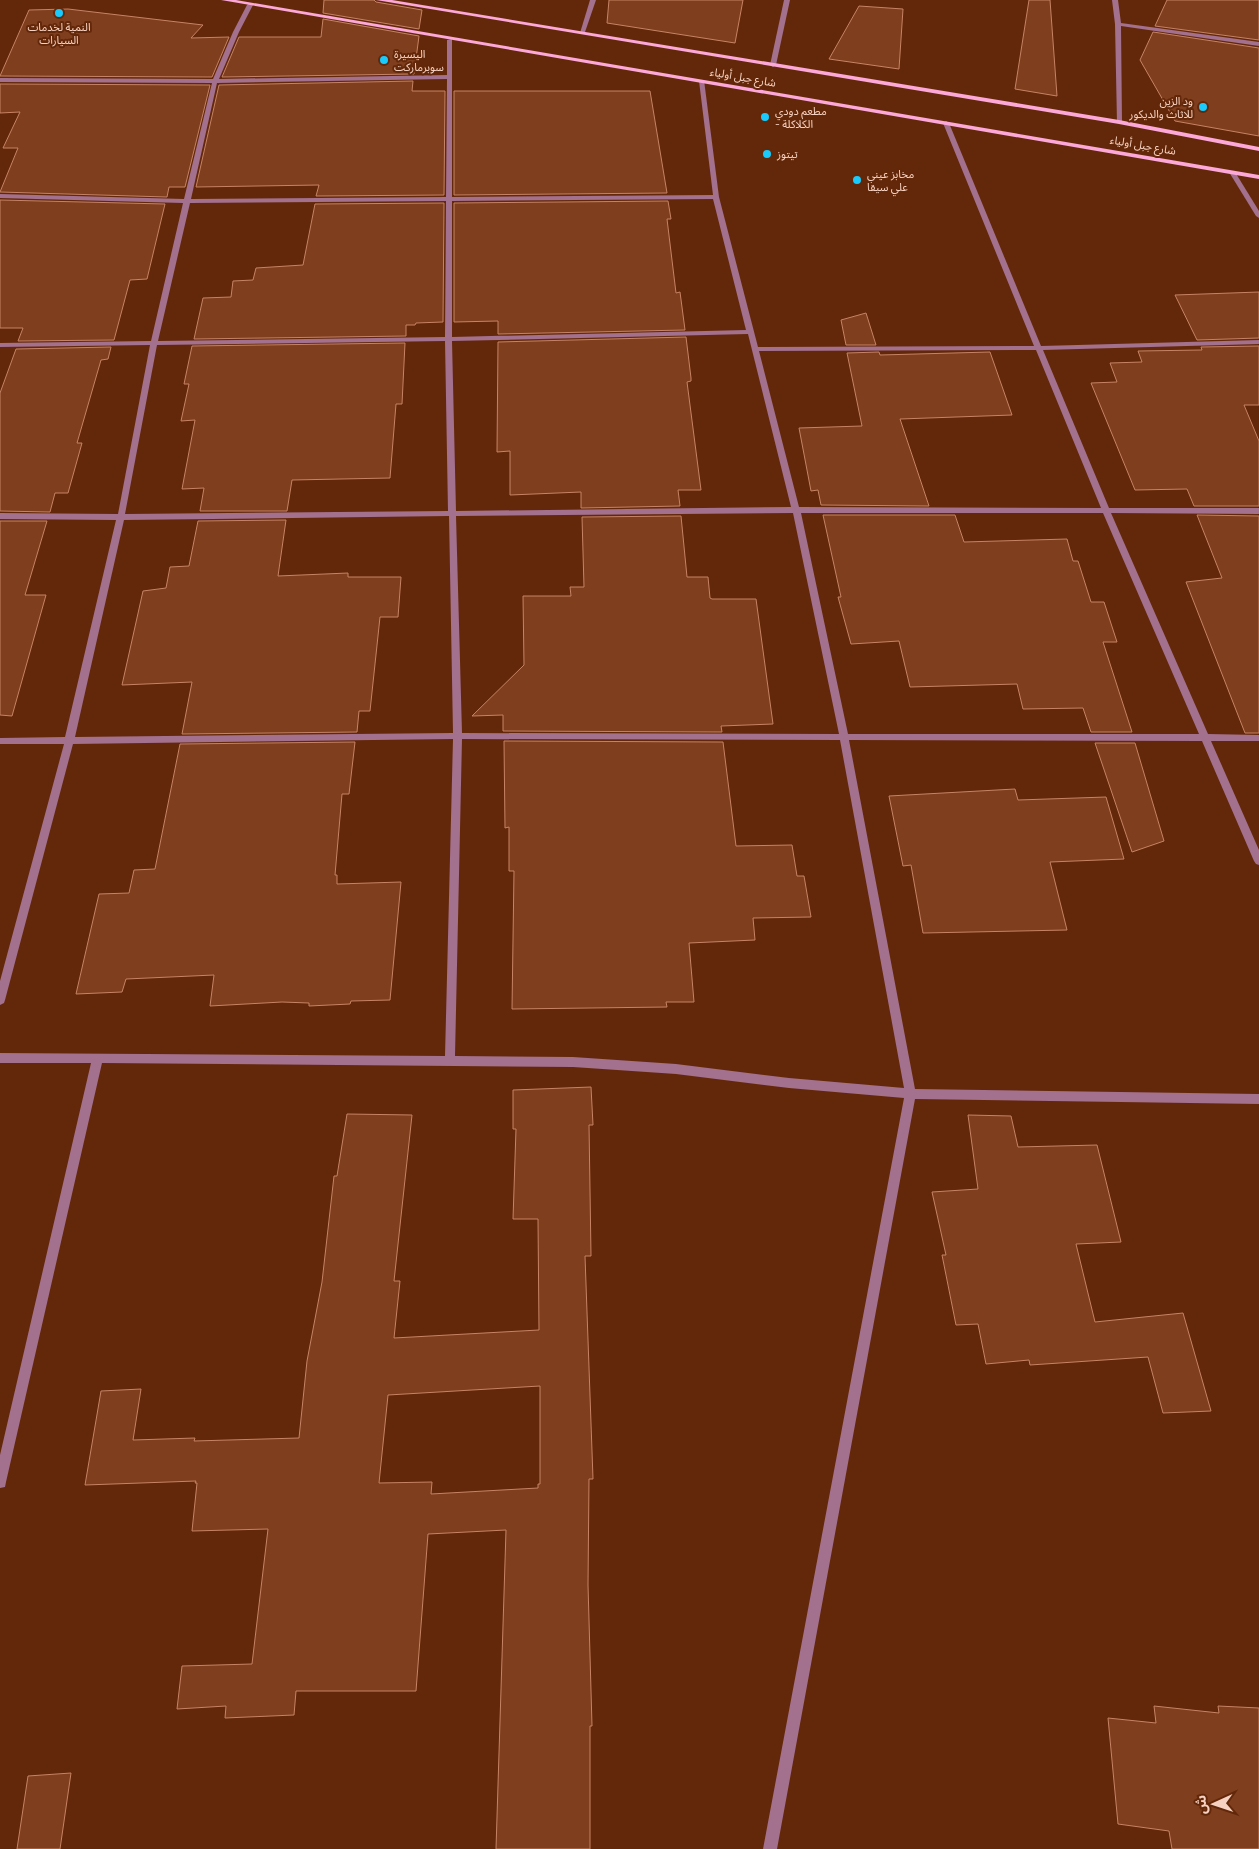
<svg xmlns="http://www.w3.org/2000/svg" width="1259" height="1849" font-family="'Titillium Web','Noto Sans Arabic',sans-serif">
<rect width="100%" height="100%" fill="#632809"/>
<g fill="#7f3e1e" stroke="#c68365" fill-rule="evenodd">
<path d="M324,0H374L376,2L422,10L419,29L323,13Z"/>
<path d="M609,0H743L735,43L607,23Z"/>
<path d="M1029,0H1050L1057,96L1015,89Z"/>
<path d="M1167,0H1259V40L1155,26Z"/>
<path d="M859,6L903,9L899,69L829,59Z"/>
<path d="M68,9L203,25L191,38L229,37L212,77L0,76L29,10Z"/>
<path d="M323,19L419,36L414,74L222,77L239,37H321Z"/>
<path d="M1153,32L1259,48V136L1175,121L1140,60Z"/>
<path d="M413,81L412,91H445L444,195L316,196L319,185L196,187L219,85Z"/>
<path d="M0,84L210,85L185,187H169L167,197L0,192L18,148H3L20,112L0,113Z"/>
<path d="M454,91H650L667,193L454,195Z"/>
<path d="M0,200L165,204L147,279L130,280L114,340L18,341L23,328H0Z"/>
<path d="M668,201L671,219H667L676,293L680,292L685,330L498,334V321L454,322V203Z"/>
<path d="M444,203L443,322L416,323L415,325H406V336L194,339L203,298L231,297L233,281L253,280L256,268L303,265L315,204Z"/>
<path d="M1259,292V338L1197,340L1175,295Z"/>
<path d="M866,313L876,345H846L841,320Z"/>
<path d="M686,337L691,378V381L687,382L701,490H678L680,506L581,508V492L510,495V451L497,452L498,342Z"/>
<path d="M405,343L402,404H396L390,478L292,480L287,511H200L204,488L182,489L195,420L181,421L189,384H184L192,346Z"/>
<path d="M1259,346V405H1244L1259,441V506H1194L1187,489L1135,490L1091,383L1117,382L1110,363L1142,362L1138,351L1202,350L1201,347Z"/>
<path d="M111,347L108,359L101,360L77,443H82L68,493H55L50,512L0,511V393L16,349Z"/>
<path d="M879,352L880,355L990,352L1012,415L900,419L929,506L821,505L818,490L811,491L799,428L862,426L847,353Z"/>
<path d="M823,515H955L964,542L1067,539L1073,561H1078L1091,602H1104L1117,642H1103L1132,732H1091L1083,708L1023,709L1017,684L910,687L899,641L851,644L838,597H841Z"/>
<path d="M1197,515L1259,516V733H1245L1186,582L1222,578Z"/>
<path d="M681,516L687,577H708L710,598L712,599H756L773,724L721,726L722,732L503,731V715L472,716L524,665L523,596H571L570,587H584L582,517Z"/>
<path d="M286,520L278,576L348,573V577H401L398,617H380L370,711H359L357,732L182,734L192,682L122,685L143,591L166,588L170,567L189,566L198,521Z"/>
<path d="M0,521H47L25,595H46L12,716L0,715Z"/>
<path d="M504,741L723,742L736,846L792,845L797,876H804L811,917L753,918L755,940L689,943L694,1002H666L667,1007L512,1009L514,871H509V827L505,828Z"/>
<path d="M355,742L349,794H342L335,875H337V884L401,882L390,1000L351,1001L350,1004L309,1006V1003L282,1002L210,1006L214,975L126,979L122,992L76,994L99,894L129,893L134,870L155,869L180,744Z"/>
<path d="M1095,743H1135L1164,841L1132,852Z"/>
<path d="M1015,789L1018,800L1106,797L1124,859L1050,862L1067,930L923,933L911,865L903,866L889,796Z"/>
<path d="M591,1087L593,1125H589L591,1256H585L593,1479H589L588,1585L592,1726H590V1849H496L506,1530L428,1534L416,1691H296L294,1715L225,1718L226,1706L177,1709L182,1666L252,1664L268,1529L192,1531L197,1483H195L196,1481L85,1485L101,1391L141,1389L133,1440L195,1438L194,1441L299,1438L307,1361L322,1282L334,1176H337L347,1114L412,1115L394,1281H400L394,1338L539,1330L538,1219H513L516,1129H513V1090ZM540,1386V1484H538V1488L431,1494L432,1482L379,1483L388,1395Z"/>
<path d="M968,1115L1011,1116L1018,1147L1097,1145L1121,1242L1076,1244L1095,1322L1183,1313L1211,1411L1163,1413L1148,1357L1030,1365L1029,1360L986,1364L978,1324L956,1325L942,1255H946L932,1192L978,1189Z"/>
<path d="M1154,1706L1219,1713L1218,1706L1259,1708V1849H1172L1169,1831L1118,1824L1108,1718L1156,1723Z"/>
<path d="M71,1773L60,1849H17L28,1776Z"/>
</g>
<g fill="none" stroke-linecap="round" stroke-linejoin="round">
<g fill="#a3708d" fill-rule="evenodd">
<path d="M590,0H596L585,32L580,33Z"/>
<path d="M784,0H790L776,65L773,67L770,65Z"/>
<path d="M1112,0H1118L1121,23L1259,42V46L1121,26L1122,122L1117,123L1115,24Z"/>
<path d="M250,3L253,5L239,32L219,79L447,75V40L452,39V197L713,195L699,81L704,80L719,197L758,347L1034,346L943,123L946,121L949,123L1041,346L1259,340V344L1043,350L1109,508H1259V514L1111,513L1208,734L1259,735V741H1211L1259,850V865L1256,864L1254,861L1202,741L849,740L915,1089L1259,1094V1104L915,1099L777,1849H763L904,1098L789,1088L676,1074L573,1067L102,1063L6,1482L5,1487L0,1488V1455L91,1063H0V1053L445,1056L453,739L73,744L5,1000L4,1003L0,1005V981L64,744H0V738L65,737L116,520L0,519V513L118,514L150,345L0,347V343L151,341L183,203L0,198V194L184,199L212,83L0,82V78L213,79L233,32L247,5ZM447,79L446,197L191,199L217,83ZM713,199L746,330L452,337V201ZM446,201L445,337L158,341L190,203ZM748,334L791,507L456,511L452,341ZM445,341L448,511L125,514L157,345ZM1036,350L1101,508L799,507L759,351ZM793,513L839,734L462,733L456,516ZM801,513H1103L1199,734H848ZM449,516L453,733L75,737L124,520ZM462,739L840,740L904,1088L789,1078L676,1064L573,1057L455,1056Z"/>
<path d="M1230,171L1235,172L1259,211V218L1256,216L1229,172Z"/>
</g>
<g fill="#fca8d8" fill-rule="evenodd">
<path d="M221,0H236L1259,175V179Z"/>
<path d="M376,0H392L1119,120L1259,147V151L1119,124Z"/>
</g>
</g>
<g fill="#19cafc" stroke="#632809" stroke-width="2">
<circle cx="59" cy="13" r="5"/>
<circle cx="384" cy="60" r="5"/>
<circle cx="1203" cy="107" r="5"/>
<circle cx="765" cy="117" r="5"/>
<circle cx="767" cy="154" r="5"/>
<circle cx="857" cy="180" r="5"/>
</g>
<g text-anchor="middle" stroke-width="4" stroke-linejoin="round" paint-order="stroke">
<g font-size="11" fill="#f7d2c2" stroke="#632809" text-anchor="start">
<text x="59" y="31" text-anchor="middle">النمية لخدمات<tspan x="59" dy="13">السيارات</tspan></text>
<text x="394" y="58">اليسيرة<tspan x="394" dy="13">سوبرماركت</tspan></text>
<text x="1193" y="105" text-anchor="end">ود الزين<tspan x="1193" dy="13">للاثاث والديكور</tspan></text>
<text x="775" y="115">مطعم دودي<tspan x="775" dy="13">- الكلاكلة</tspan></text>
<text x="777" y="158">تيتوز</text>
<text x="867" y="178">مخابز عيني<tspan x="867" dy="13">علي سيقا</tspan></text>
</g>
<g font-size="11" fill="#f7d2c2" stroke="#632809">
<text transform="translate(743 77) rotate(10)" y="4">شارع جبل أولياء</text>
<text transform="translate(1143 145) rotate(10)" y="4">شارع جبل أولياء</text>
</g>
</g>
<g transform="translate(1214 1804) rotate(267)" stroke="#632809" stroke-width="4" paint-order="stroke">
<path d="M0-4L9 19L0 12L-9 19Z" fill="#f7d2c2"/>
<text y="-8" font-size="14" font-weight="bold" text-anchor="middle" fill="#f7d2c2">ش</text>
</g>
</svg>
